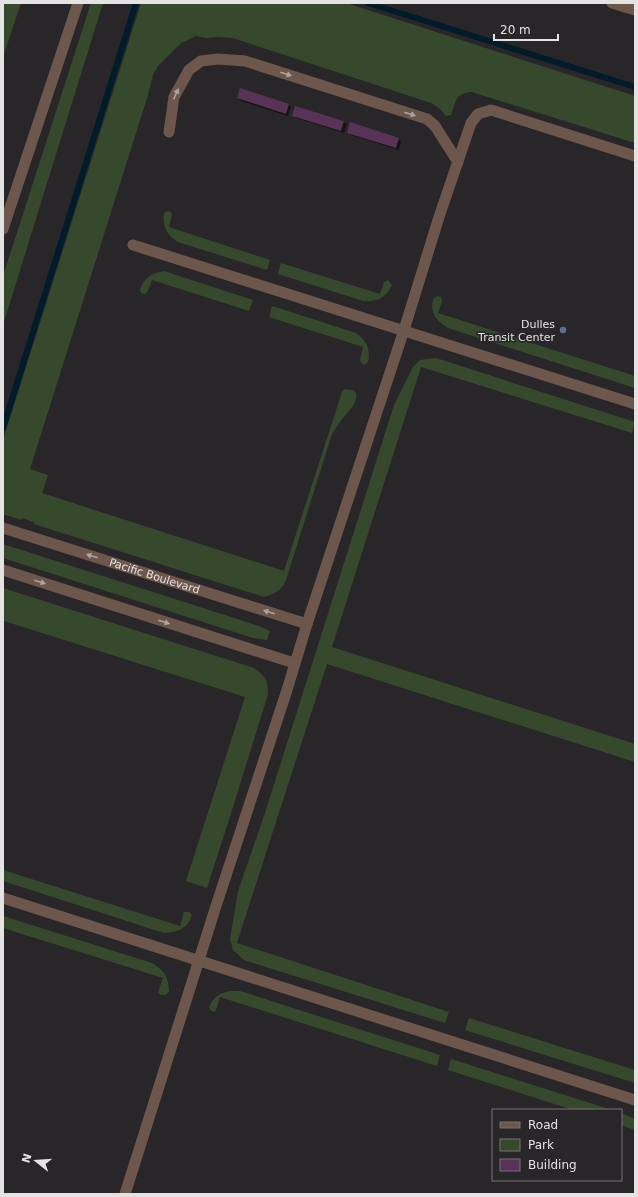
<svg xmlns="http://www.w3.org/2000/svg" width="638" height="1197" font-family="'DejaVu Sans',sans-serif">
<rect width="100%" height="100%" fill="#292629"/>
<g fill="#36492d">
<path d="M3,3H21L3,57Z"/>
<path d="M91,3H103L3,325V276Z"/>
<path d="M141,3H346L635,96V143L472,92C455,93 456,101 451,115L446,116L439,108L431,103L233,38L217,37L206,38L196,36L181,43L158,66L153,75L148,95L30,469L48,475L42,493L284,571L342,392L345,389L353,390L356,393C358,404 349,410 343,418C339,423 336,428 332,434L286,580C280,592 276,593 264,597L34,524V522L22,518L21,520L3,514V440Z"/>
<path d="M167,211L171,212L172,215L169,227L270,260L267,270L178,242C167,235 162,226 164,213Z"/>
<path d="M281,263L380,294L384,282L388,280L392,285C386,298 377,302 363,301L278,274Z"/>
<path d="M164,271L253,300L249,311L152,280L148,291L145,294L141,293L140,290C144,278 151,273 164,271Z"/>
<path d="M437,296L441,297L442,301L438,313L635,376V388L448,328C436,320 430,314 433,299Z"/>
<path d="M272,306L356,333C366,340 371,349 368,362L364,365L361,363L360,360L363,347L269,317Z"/>
<path d="M436,358L635,422L632,433L421,367L332,647L635,744V762L327,664L237,943L449,1012L445,1023L244,960L233,950L230,939L238,891L264,816L394,405L413,367L420,360Z"/>
<path d="M3,544L259,626L270,631L267,640L253,638L3,558Z"/>
<path d="M3,588L254,668C265,676 268,680 268,694L233,807L207,888L186,881L245,697L4,621L3,624Z"/>
<path d="M3,870L180,926L184,912H189L192,915C188,929 177,932 164,933L3,881Z"/>
<path d="M3,916L152,963C165,971 168,976 169,991L166,995H161L158,992L163,978L3,928Z"/>
<path d="M232,991H240L440,1055L437,1066L220,997L216,1010L214,1012L210,1010L209,1007C214,996 221,992 232,991Z"/>
<path d="M469,1018L635,1070V1083L465,1030Z"/>
<path d="M451,1059L612,1110H573L448,1070Z"/>
<path d="M621,1113L635,1119V1130L621,1125Z"/>
</g>
<g fill="#0007">
<path d="M238,98L289,105L291,107L288,116L241,101Z"/>
<path d="M296,107L344,122L347,124L344,133L296,118L293,116Z"/>
<path d="M348,132L398,139L401,142L399,150L351,135Z"/>
</g>
<g fill="none" stroke-linecap="round" stroke-linejoin="round">
<g stroke="#001b2a" stroke-width="6">
<path d="M368,3L635,87"/>
<path d="M3,428L136,3"/>
</g>
</g>
<g fill="#593258">
<path d="M240,88L289,104L286,114L237,98Z"/>
<path d="M295,106L344,121L341,131L292,116Z"/>
<path d="M350,122L399,138L396,148L347,133Z"/>
</g>
<g fill="none" stroke-linecap="round" stroke-linejoin="round">
<g stroke="#6d564b" stroke-width="11">
<path d="M612,3L635,10"/>
<path d="M169,132L174,97L189,70L201,61L218,59L245,61L427,119L435,126L458,162"/>
<path d="M3,229L78,3"/>
<path d="M133,245L635,404"/>
<path d="M3,898L635,1100"/>
<path d="M125,1194L216,906L287,690L307,624L404,330L439,217L471,123L478,114L491,110L635,156"/>
</g>
<g stroke="#6d564b" stroke-width="11">
<path id="s1" d="M3,528L307,624"/>
<path d="M3,570L294,663"/>
</g>
</g>
<defs><path id="oneway-solid" d="M-6-.8H1V-3.2L6.5 0L1 3.2V.8H-6Z"/></defs>
<g fill="#aea49f">
<use href="#oneway-solid" transform="translate(286 74) rotate(18)"/>
<use href="#oneway-solid" transform="translate(176 94) rotate(-66)"/>
<use href="#oneway-solid" transform="translate(410 114) rotate(18)"/>
<use href="#oneway-solid" transform="translate(92 556) rotate(-162)"/>
<use href="#oneway-solid" transform="translate(40 582) rotate(18)"/>
<use href="#oneway-solid" transform="translate(269 612) rotate(-162)"/>
<use href="#oneway-solid" transform="translate(164 622) rotate(18)"/>
</g>
<circle fill="#5c6f8a" stroke="#292629" stroke-width="1.5" cx="563" cy="330" r="4"/>
<g text-anchor="middle" stroke-width="3.5" stroke-linejoin="round" paint-order="stroke">
<g font-size="11" fill="#e4e3e4" stroke="#292629" text-anchor="end">
<text x="555" y="328">Dulles<tspan x="555" dy="13">Transit Center</tspan></text>
</g>
<g font-size="11" fill="#e4e3e4" stroke="#292629">
<text dy="4" stroke="none"><textPath href="#s1" startOffset="159">Pacific Boulevard</textPath></text>
</g>
</g>
<rect width="638" height="1197" fill="none" stroke="#e4e3e4" stroke-width="8"/>
<rect x="492" y="1109" width="130" height="72" fill="#292629" stroke="#747274"/>
<rect x="500" y="1122" width="20" height="6" fill="#6d564b" stroke="#747274"/>
<text x="528" y="1129" font-size="12" fill="#e4e3e4">Road</text>
<rect x="500" y="1139" width="20" height="12" fill="#36492d" stroke="#747274"/>
<text x="528" y="1149" font-size="12" fill="#e4e3e4">Park</text>
<rect x="500" y="1159" width="20" height="12" fill="#593258" stroke="#747274"/>
<text x="528" y="1169" font-size="12" fill="#e4e3e4">Building</text>
<g transform="translate(36 1161) rotate(287)" stroke="#292629" stroke-width="3" paint-order="stroke">
<path d="M0-3L7 15L0 10L-7 15Z" fill="#e4e3e4"/>
<text y="-6" font-size="11" font-weight="bold" text-anchor="middle" fill="#e4e3e4">N</text>
</g>
<path d="M494 34v6h64v-6" fill="none" stroke="#e4e3e4" stroke-width="2"/>
<text x="500" y="34" font-size="12" fill="#e4e3e4" stroke="#292629" stroke-width="3" paint-order="stroke">20 m</text>
</svg>
